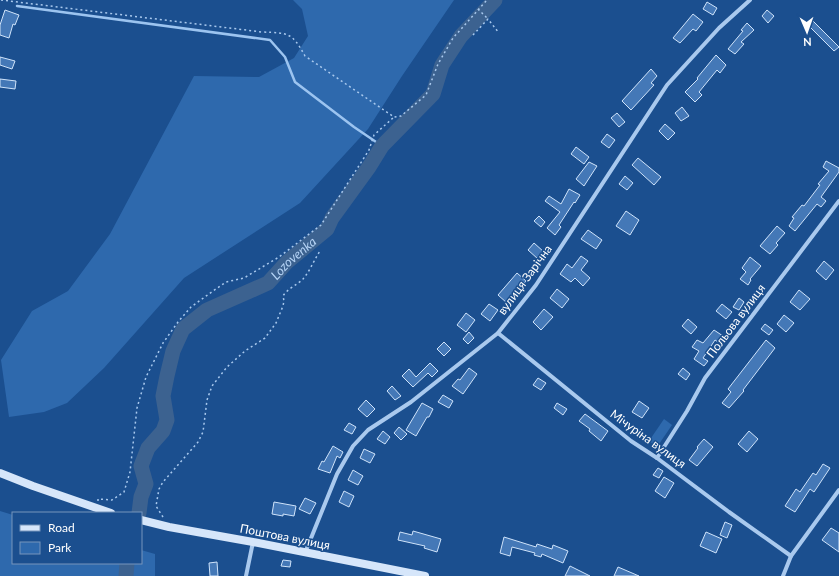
<svg xmlns="http://www.w3.org/2000/svg" width="839" height="576" font-family="Lato,sans-serif">
<rect width="100%" height="100%" fill="#1b4f8f"/>
<g fill="#2e69ad">
<path d="M293,0H454L402,76L368,129L300,203L184,278L104,368L67,403L44,412L9,417L1,360L32,311L68,291L110,234L194,76L259,77L294,58L308,36L302,9Z"/>
<path d="M664,419L672,425L657,447L649,441Z"/>
<path d="M0,511L13,515V563H141V550L155,554V576H0Z"/>
</g>
<g fill="none" stroke-linecap="round" stroke-linejoin="round">
<path stroke="#9cc4f0" stroke-width="2.5" d="M17,6L270,40L285,57L295,82L354,127L382,146"/>
<g stroke="#3c6290" stroke-width="15">
<path id="s1" d="M139,513L141,497L146,484L141,466L148,448L163,431L167,420L163,396L167,376L173,351L183,329L207,310L268,283L287,262L327,229L332,218L369,167L382,146L433,94L442,65L461,36L495,0"/>
<path d="M126,576L127,563"/>
</g>
</g>
<g fill="#4478b7" stroke="#cfe3fa">
<path d="M707,2L717,8L713,15L703,9Z"/>
<path d="M5,10L19,15L15,25L13,24L9,38L0,35V25Z"/>
<path d="M767,10L774,16L768,23L762,16Z"/>
<path d="M693,14L703,22L696,31L693,29L680,43L673,38Z"/>
<path d="M813,21L839,47L834,51L809,26Z"/>
<path d="M747,23L754,30L741,42L744,44L735,54L728,49L743,31L741,30Z"/>
<path d="M716,55L726,65L720,73L717,70L699,92L702,95L695,102L685,92L698,79L697,78Z"/>
<path d="M0,57L15,61L12,69L0,65Z"/>
<path d="M651,69L657,76L651,83L654,85L631,110L622,101Z"/>
<path d="M0,79L16,81L15,89L0,87Z"/>
<path d="M682,107L689,116L681,121L675,113Z"/>
<path d="M617,113L625,122L619,127L611,118Z"/>
<path d="M665,124L675,133L668,140L659,131Z"/>
<path d="M607,134L615,140L609,148L601,142Z"/>
<path d="M576,147L589,157L584,164L571,154Z"/>
<path d="M638,158L661,177L654,185L632,165Z"/>
<path d="M826,161L839,168V172L821,197L826,201L821,207L817,204L795,231L789,226L794,218L792,217L802,205L804,206L820,185L818,184L829,171L823,167Z"/>
<path d="M589,162L597,166L584,186L576,179Z"/>
<path d="M625,176L633,183L627,190L619,184Z"/>
<path d="M569,189L580,195L575,203L574,202L559,225L561,227L555,235L547,228L560,212L545,201L549,196L561,204Z"/>
<path d="M626,211L639,220L630,235L616,226Z"/>
<path d="M539,216L545,222L541,227L534,221Z"/>
<path d="M777,226L785,233L776,243L778,245L770,254L760,246Z"/>
<path d="M588,230L602,240L596,249L581,239Z"/>
<path d="M534,243L544,252L538,259L528,250Z"/>
<path d="M581,256L588,261L581,270L590,278L583,286L575,278L571,282L560,274L567,264L572,268Z"/>
<path d="M750,257L761,266L750,279L751,280L748,285L740,279L746,272L742,268Z"/>
<path d="M824,261L834,270L826,280L816,271Z"/>
<path d="M517,273L526,281L507,303L498,295Z"/>
<path d="M557,289L569,299L562,308L550,298Z"/>
<path d="M799,290L810,299L800,310L790,302Z"/>
<path d="M739,298L744,302L739,310L733,307Z"/>
<path d="M489,304L498,310L490,321L481,314Z"/>
<path d="M722,304L732,312L726,319L716,311Z"/>
<path d="M544,309L553,317L541,330L533,322Z"/>
<path d="M466,313L475,320L466,332L457,325Z"/>
<path d="M784,315L794,323L786,332L777,324Z"/>
<path d="M688,319L697,327L691,334L682,326Z"/>
<path d="M765,324L773,330L769,335L761,329Z"/>
<path d="M714,330L723,336L718,342L715,340L703,358L708,361L704,366L694,359L699,351L692,347L697,340L703,343Z"/>
<path d="M469,332L474,338L468,344L463,339Z"/>
<path d="M766,340L775,348L743,390L744,391L729,408L722,403L731,392L728,389Z"/>
<path d="M444,342L451,349L444,356L437,349Z"/>
<path d="M430,363L438,371L432,377L428,373L413,387L402,376L409,369L416,377Z"/>
<path d="M469,368L477,374L463,394L452,386L458,379L460,380Z"/>
<path d="M683,368L690,374L686,380L678,374Z"/>
<path d="M538,378L546,383L541,390L533,385Z"/>
<path d="M392,386L401,396L395,400L387,391Z"/>
<path d="M443,395L453,401L449,408L438,402Z"/>
<path d="M366,400L375,409L367,417L358,409Z"/>
<path d="M639,401L649,408L642,418L632,412Z"/>
<path d="M422,403L433,409L429,417H427L416,436L406,430Z"/>
<path d="M557,403L567,409L563,415L554,408Z"/>
<path d="M585,414L608,431L601,441L589,431L590,429L579,421Z"/>
<path d="M349,423L356,427L352,434L344,430Z"/>
<path d="M399,427L407,434L401,440L394,433Z"/>
<path d="M383,431L390,437L385,444L377,439Z"/>
<path d="M749,431L758,439L747,452L738,444Z"/>
<path d="M704,439L713,447L697,466L689,460L698,448L697,447Z"/>
<path d="M333,446L343,452L340,458L337,456L330,473L318,469L322,461L324,462Z"/>
<path d="M364,449L375,454L370,463L360,458Z"/>
<path d="M823,464L830,468L814,492L810,489L795,512L785,506L796,489L800,492L813,473L816,475Z"/>
<path d="M658,468L663,471L659,478L653,475Z"/>
<path d="M353,470L363,476L358,485L348,480Z"/>
<path d="M664,477L674,483L665,498L655,491Z"/>
<path d="M344,491L354,496L349,507L339,502Z"/>
<path d="M305,498L316,503L310,514L299,509Z"/>
<path d="M274,502L296,506L294,516L283,514V516L272,514Z"/>
<path d="M725,522L732,525L727,538L720,535Z"/>
<path d="M831,528L839,533V552L822,540Z"/>
<path d="M413,531L441,539L437,552L424,548L425,546L398,540L400,532L412,535Z"/>
<path d="M706,532L722,539L716,553L700,546Z"/>
<path d="M504,537L536,547L537,544L552,549L553,545L568,551L563,563L542,554L541,557L534,555L535,553L512,547L510,556L500,553Z"/>
<path d="M283,560L291,561L290,567L281,566Z"/>
<path d="M217,562L218,576H210L209,563Z"/>
<path d="M570,566L590,576H565Z"/>
<path d="M618,567L639,576H614Z"/>
</g>
<g fill="none" stroke-linecap="round" stroke-linejoin="round">
<g stroke="#a9c9ee" stroke-width="1.5" stroke-dasharray="2 3" stroke-linecap="butt">
<path d="M1,0L262,32C288,33 292,32 305,56L394,117L401,116L426,95L438,64L453,38L487,0"/>
<path d="M478,9L488,19"/>
<path d="M473,35L488,19L499,33"/>
<path d="M98,501V499L112,500L124,492L130,472L137,408L146,377L163,343L178,322L191,307L213,291L226,282L244,278L279,257L321,225L369,150L374,135L394,117"/>
<path d="M163,517L156,506L159,489L163,482L198,442L203,432L207,400L212,386L227,367L245,351L265,338L276,323L283,306L284,301L283,296C287,289 297,285 303,279C310,271 314,260 320,251"/>
</g>
<g stroke="#a9c9ee" stroke-width="4">
<path d="M498,333L631,441L657,458L729,512L791,556"/>
<path d="M657,458L687,411L705,378L839,201"/>
<path d="M305,553L337,474L353,446L368,430L411,402L498,333L536,285L667,85L719,28L750,0"/>
<path d="M246,576L253,542"/>
<path d="M783,576L791,556L839,490"/>
</g>
<g stroke="#d6e6fa" stroke-width="8">
<path d="M0,473L33,486L111,513"/>
<path d="M141,520L169,527L253,542L425,576"/>
</g>
</g>
<g text-anchor="middle" stroke-width="3" stroke-linejoin="round" paint-order="stroke">
<g font-size="12" fill="#fff" stroke="#1b4f8f">
<text transform="translate(525 280) rotate(-54)" y="4">вулиця Зарічна</text>
<text transform="translate(736 321) rotate(-53)" y="4">Польова вулиця</text>
<text transform="translate(648 439) rotate(36)" y="4">Мічуріна вулиця</text>
<text transform="translate(285 537) rotate(11)" y="4">Поштова вулиця</text>
</g>
<g font-size="13" font-style="italic" fill="#b5d3f5" stroke="#1b4f8f">
<text dy="5" stroke="none"><textPath href="#s1" startOffset="330">Lozovenka</textPath></text>
</g>
</g>
<rect x="12" y="512" width="130" height="52" fill="#1b4f8f" stroke="#7695bc"/>
<rect x="20" y="525" width="20" height="6" fill="#d6e6fa" stroke="#7695bc"/>
<text x="48" y="532" font-size="12" fill="#ffffff">Road</text>
<rect x="20" y="542" width="20" height="12" fill="#2e69ad" stroke="#7695bc"/>
<text x="48" y="552" font-size="12" fill="#ffffff">Park</text>
<g transform="translate(807 32) rotate(178)" stroke="#1b4f8f" stroke-width="3" paint-order="stroke">
<path d="M0-3L7 15L0 10L-7 15Z" fill="#ffffff"/>
<text y="-6" font-size="11" font-weight="bold" text-anchor="middle" fill="#ffffff">N</text>
</g>
</svg>
